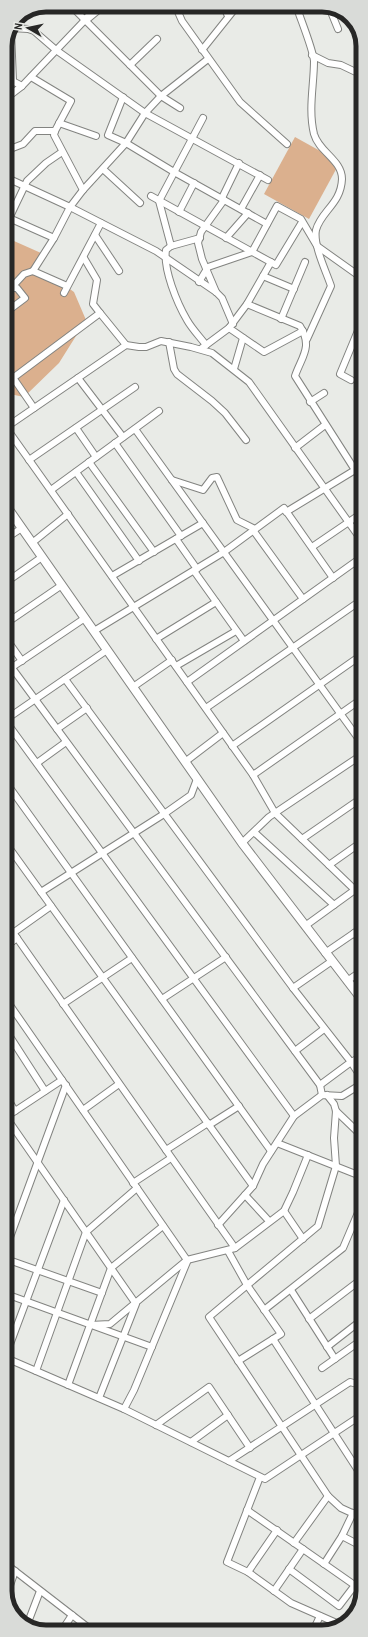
<svg xmlns="http://www.w3.org/2000/svg" width="368" height="1637" font-family="'Archivo Narrow',sans-serif">
<rect width="100%" height="100%" fill="#e9ebe7"/>
<g fill="#dbb08e">
<path d="M295,137L340,162L309,219L264,194Z"/>
<path d="M5,237L41,253L29,272L57,280L74,292L86,320L59,363L24,397L5,393V302L8,294H5Z"/>
</g>
<g fill="none" stroke-linecap="round" stroke-linejoin="round">
<g stroke="#838481" stroke-width="8">
<g id="minor">
<path d="M70,5L161,96L180,108"/>
<path d="M175,5L182,21L240,102L287,144"/>
<path d="M223,5L228,16"/>
<path d="M296,5C300,18 313,49 314,61C314,85 308,109 314,134C319,152 342,160 342,179C341,204 321,211 316,230C313,245 326,271 331,286L307,339"/>
<path d="M329,7L338,29"/>
<path d="M12,28L28,29L34,31L56,50L145,113L268,180"/>
<path d="M11,31L13,81"/>
<path d="M202,50L238,5"/>
<path d="M312,55L328,63L341,65L362,75"/>
<path d="M130,65L157,39"/>
<path d="M5,77L22,86"/>
<path d="M31,77L71,101L55,131L54,135L83,190"/>
<path d="M123,97L108,135L126,143L174,172L267,224"/>
<path d="M5,99L22,86L85,20"/>
<path d="M5,99L10,149L23,144L35,131H55"/>
<path d="M59,123L96,136"/>
<path d="M103,169L140,203"/>
<path d="M5,177L70,207L156,251L216,292L222,298L233,324"/>
<path d="M151,196L276,265L302,222"/>
<path d="M222,198L239,163"/>
<path d="M241,209L260,175"/>
<path d="M179,212L194,183"/>
<path d="M9,218L54,238"/>
<path d="M5,227L27,181L46,163L62,152"/>
<path d="M95,235L119,271"/>
<path d="M200,238L171,246L166,250C163,269 177,303 187,320C192,329 200,337 206,345"/>
<path d="M226,238L248,213"/>
<path d="M171,246L159,201L203,118"/>
<path d="M84,258L97,280L93,304L100,313"/>
<path d="M33,271L54,238L70,207L83,190L126,143L145,113L161,96L208,59"/>
<path d="M263,276L294,289"/>
<path d="M199,282L208,267L252,252L277,206L301,219L317,246L362,278"/>
<path d="M12,287L24,274L33,271L67,286"/>
<path d="M5,288H17L25,298L5,313"/>
<path d="M216,292L202,259L198,243L201,232L224,200"/>
<path d="M64,293L101,223"/>
<path d="M247,304L300,326C313,347 302,356 295,376L362,481"/>
<path d="M281,319L305,262"/>
<path d="M229,328L264,352L303,331"/>
<path d="M169,342L174,369L177,374L212,401L225,413L246,440"/>
<path d="M202,348L229,328L247,304L271,262"/>
<path d="M5,366L34,408"/>
<path d="M234,369L243,338"/>
<path d="M13,378L100,313L126,345L139,347H146L161,341L191,347L212,353L249,382L362,541"/>
<path d="M78,378L123,437"/>
<path d="M351,380L340,374L362,321"/>
<path d="M310,402L324,393"/>
<path d="M5,426L253,775L275,813L355,890L363,900"/>
<path d="M5,428L126,345"/>
<path d="M76,428L96,457"/>
<path d="M135,429L363,745"/>
<path d="M115,443L181,536"/>
<path d="M295,448L325,425"/>
<path d="M29,460L135,387"/>
<path d="M89,462L154,552"/>
<path d="M76,472L139,561"/>
<path d="M172,480L203,490L212,478L217,477L237,520L255,529"/>
<path d="M51,490L159,411"/>
<path d="M286,512L355,470"/>
<path d="M253,530L303,599"/>
<path d="M5,539L22,528"/>
<path d="M176,539L197,569"/>
<path d="M32,543L68,514"/>
<path d="M312,547L362,513"/>
<path d="M194,571L244,641"/>
<path d="M112,576L203,523"/>
<path d="M5,583L42,557"/>
<path d="M5,624L62,585"/>
<path d="M94,631L224,552L284,508L333,578"/>
<path d="M5,637L22,661"/>
<path d="M156,639L216,602"/>
<path d="M176,666L236,631"/>
<path d="M12,668L320,1085L322,1095"/>
<path d="M5,672L85,618"/>
<path d="M65,679L293,988L351,1062L363,1080"/>
<path d="M187,682L362,557"/>
<path d="M133,687L172,660"/>
<path d="M206,708L363,599"/>
<path d="M5,720L294,1116"/>
<path d="M5,720L107,650"/>
<path d="M57,729L87,708"/>
<path d="M232,746L363,654"/>
<path d="M185,762L223,733"/>
<path d="M37,763L66,742"/>
<path d="M253,775L363,698"/>
<path d="M5,781L271,1151"/>
<path d="M254,832L334,905"/>
<path d="M302,839L363,797"/>
<path d="M5,842L253,1186"/>
<path d="M242,843L269,817L363,754"/>
<path d="M329,865L363,841"/>
<path d="M41,892L164,814L191,795L197,779"/>
<path d="M5,921L235,1248"/>
<path d="M305,926L363,884"/>
<path d="M13,933L51,906"/>
<path d="M354,933L363,944"/>
<path d="M5,947L17,938"/>
<path d="M325,953L363,927"/>
<path d="M347,981L363,970"/>
<path d="M293,988L332,961"/>
<path d="M5,998L187,1260"/>
<path d="M162,999L226,957"/>
<path d="M63,1004L132,958"/>
<path d="M5,1029L45,1091"/>
<path d="M295,1051L324,1029"/>
<path d="M320,1085L351,1062L363,1056"/>
<path d="M327,1095L334,1104L336,1111L334,1138L336,1166L318,1226L209,1317L328,1496L341,1508L363,1518"/>
<path d="M6,1096L15,1111"/>
<path d="M83,1110L119,1084"/>
<path d="M336,1111L363,1137"/>
<path d="M6,1117L136,1304L99,1398"/>
<path d="M6,1117L62,1080"/>
<path d="M209,1125L239,1106"/>
<path d="M277,1143L363,1177"/>
<path d="M166,1150L208,1123"/>
<path d="M133,1183L171,1158"/>
<path d="M245,1195L269,1221"/>
<path d="M284,1211L303,1239"/>
<path d="M218,1225L253,1186L263,1164L294,1116L322,1095L342,1096L363,1083"/>
<path d="M6,1248L66,1085"/>
<path d="M228,1251L247,1285L281,1334L238,1361"/>
<path d="M6,1259L102,1293"/>
<path d="M291,1290L335,1359"/>
<path d="M6,1294L152,1347"/>
<path d="M264,1310L343,1248L363,1201"/>
<path d="M309,1319L363,1278"/>
<path d="M90,1325L110,1324L187,1260L235,1248L284,1211L293,1192L308,1155"/>
<path d="M273,1339L363,1478"/>
<path d="M327,1347L363,1319"/>
<path d="M6,1355L64,1200"/>
<path d="M6,1358L124,1409L265,1479L363,1414"/>
<path d="M322,1368L363,1339"/>
<path d="M36,1371L86,1232L137,1188"/>
<path d="M68,1385L111,1268L163,1226"/>
<path d="M124,1409L134,1390L187,1262"/>
<path d="M156,1425L209,1387L250,1448"/>
<path d="M191,1442L228,1415"/>
<path d="M229,1461L350,1382L357,1384L363,1380"/>
<path d="M353,1462L363,1456"/>
<path d="M260,1477L227,1562L248,1572L291,1603L341,1625"/>
<path d="M247,1510L363,1591"/>
<path d="M342,1536L363,1547"/>
<path d="M294,1543L328,1496"/>
<path d="M6,1564L94,1632"/>
<path d="M324,1564L342,1536L353,1513"/>
<path d="M289,1569L339,1606L355,1585"/>
<path d="M248,1572L277,1530"/>
<path d="M274,1591L303,1549"/>
<path d="M6,1597L15,1571"/>
<path d="M27,1625L40,1591"/>
<path d="M313,1631L320,1616"/>
<path d="M61,1632L72,1615"/>
</g>
</g>
<g stroke="#838481" stroke-width="10">
<g id="tertiary">
<path d="M85,20L103,5"/>
<path d="M5,504L242,843L363,1001"/>
</g>
</g>
<use href="#minor" stroke="#fff" stroke-width="6"/>
<use href="#tertiary" stroke="#fff" stroke-width="8"/>
</g>
<path d="M0 0H368V1637H0ZM46 12H322A34 34 0 0 1 356 46V1591A34 34 0 0 1 322 1625H46A34 34 0 0 1 12 1591V46A34 34 0 0 1 46 12Z" fill="#d9dbd8" fill-rule="evenodd"/>
<path fill="none" stroke="#272726" stroke-width="5" d="M46 12H322A34 34 0 0 1 356 46V1591A34 34 0 0 1 322 1625H46A34 34 0 0 1 12 1591V46A34 34 0 0 1 46 12Z"/>
<g transform="translate(28 28) rotate(279)" stroke="#e9ebe7" stroke-width="3" paint-order="stroke">
<path d="M0-3L7 15L0 10L-7 15Z" fill="#272726"/>
<text y="-6" font-size="11" font-weight="bold" text-anchor="middle" fill="#272726">N</text>
</g>
</svg>
